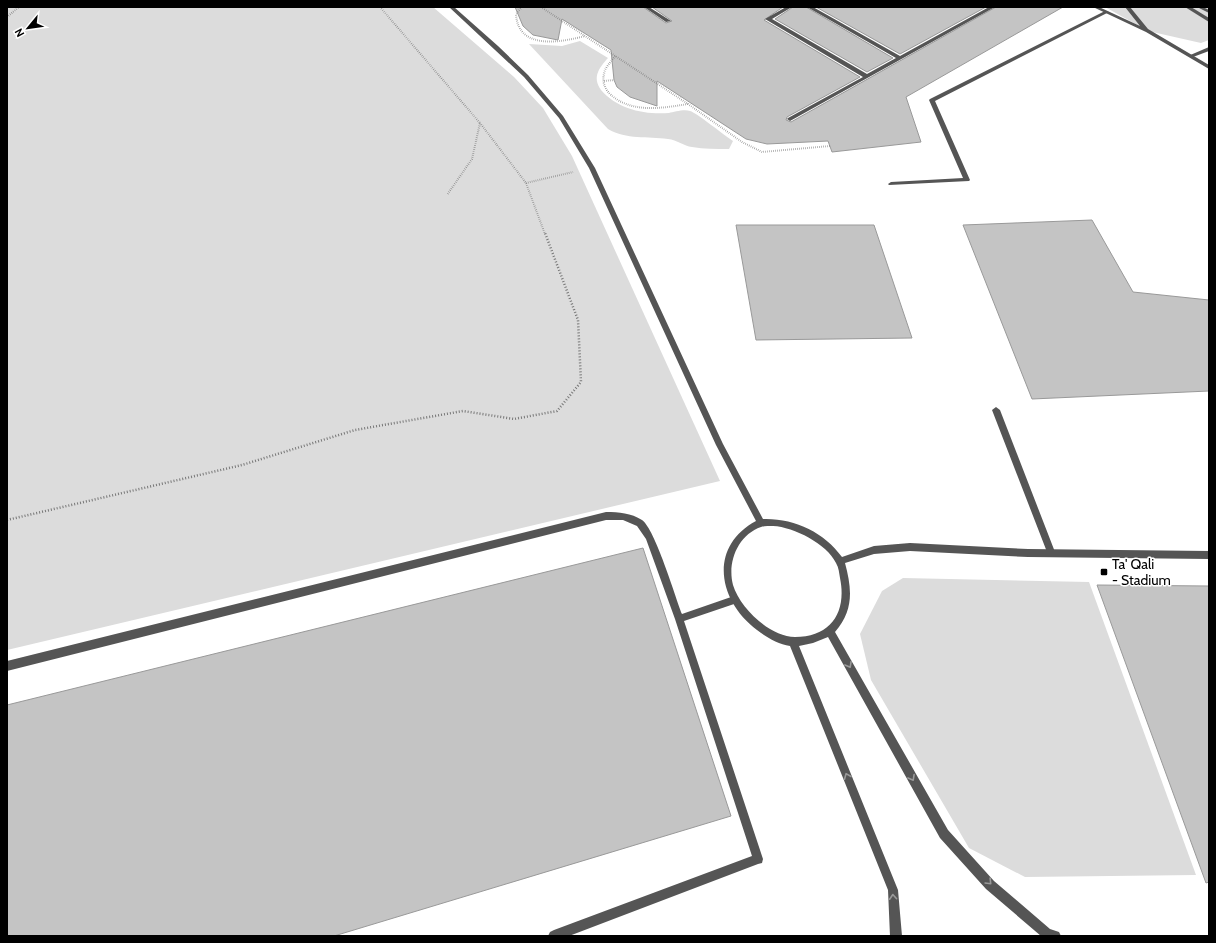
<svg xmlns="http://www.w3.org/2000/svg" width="1216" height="943" font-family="Cabin,sans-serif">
<rect width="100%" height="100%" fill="#fff"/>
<g fill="#dcdcdc">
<path d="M7,7H433L514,77L543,108L572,156L720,481L7,650Z"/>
<path d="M1105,7H1209V40L1201,43L1148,31Z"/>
<path d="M580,41L608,58C599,68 592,77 601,90C617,109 645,115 669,113C674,112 684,109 690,111C697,113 725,136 733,141L729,149C716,149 704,149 692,147C684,146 677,140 668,139C647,136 627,140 608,129L529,44L562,46Z"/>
<path d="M903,578L1089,582L1196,875L1025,877L969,848L871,680L860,634L882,591Z"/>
</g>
<g fill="#c4c4c4" stroke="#999">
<path d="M515,7H643L666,23L672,21L652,7H783L764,20L860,77L787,117L786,120L791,122L996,7H1063L906,97L921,142L832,152L828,141L767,144L746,139L657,81V106L630,97L617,87L614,80L611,50L562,19L558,40L533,35L523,26Z"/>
<path d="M793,7H806L893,58L867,72L775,19Z"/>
<path d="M816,7H986L900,54Z"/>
<path d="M1092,220L1133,292L1209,300V391L1032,399L963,225Z"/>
<path d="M736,225H874L912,338L756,340Z"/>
<path d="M643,548L731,816L334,936H7V705Z"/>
<path d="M1097,585L1209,586V882L1206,883Z"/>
</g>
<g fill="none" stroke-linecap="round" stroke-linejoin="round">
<g stroke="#777" stroke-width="2" stroke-dasharray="0.5 1.5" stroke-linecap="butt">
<path d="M380,7L480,123L472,159L447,195"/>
<path d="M522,7L516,14C518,51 562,42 585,36"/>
<path d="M541,7L688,104L742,142L762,152L830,146"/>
<path d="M7,17L19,7"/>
<path d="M615,56C611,62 605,67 604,74C602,82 605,89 610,94C631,114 663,108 688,104"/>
<path d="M604,81L614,80"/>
<path d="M480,123L526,183L545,234"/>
<path d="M526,183L573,172"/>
</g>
<path stroke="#777" stroke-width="2.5" stroke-dasharray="1 2" stroke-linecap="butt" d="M7,520L242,465L355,430L463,411L514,419L557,411L581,382L578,320L545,233"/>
<g fill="#555" fill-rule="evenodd">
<path d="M644,7H649L671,21L666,22Z"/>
<path d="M786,7H792L772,19L867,74L896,58L807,7H813L900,56L989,7H995L790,121L787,119L788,118L863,77L765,19Z"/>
<path d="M1185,7H1191L1209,18V22Z"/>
<path d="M1197,7H1203L1209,10V13Z"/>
<path d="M1105,11L1109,12L935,101L970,180L969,181L889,185L888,184L891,182L963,178L929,100L930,99Z"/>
<path d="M1209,47V51L1193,57L1188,56Z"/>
<path d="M996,407L1000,410L1055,552L1054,555L1051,556L1048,555L1047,552L992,410Z"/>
<path d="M606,512C619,512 631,513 642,520C655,529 675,596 682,614L734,596L737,597L738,600L737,603L684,621L763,859L762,863L758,864L569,936H548L550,932L554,930L752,856L675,619L646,539L637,526L623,520H606L7,671V661Z"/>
</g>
<g fill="#555" fill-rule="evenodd">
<path d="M449,7H454L498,46L528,75L563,116L595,168L723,444L763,519C794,518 824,532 842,557L874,546L910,543L1028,549L1209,551V559L1028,557L910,551L874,554L845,563C852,589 854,610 835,632L948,830L994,881L1050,929L1059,932L1061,936H1041L986,889L940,838L828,637L813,643L799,646L898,890L902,936H890L888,890L790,646C778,644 766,637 757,630C718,601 708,547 756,521L716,445L589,168L559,118L524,77ZM773,526C794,527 827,544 836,563C839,568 839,573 840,578C847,612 831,637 795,637C770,637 740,608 733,585C727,562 738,535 761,527C764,526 769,526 773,526Z"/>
<path d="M1093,7H1099L1140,26L1125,7H1130L1148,29L1209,65V69L1146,32Z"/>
</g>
</g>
<defs><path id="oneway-chevron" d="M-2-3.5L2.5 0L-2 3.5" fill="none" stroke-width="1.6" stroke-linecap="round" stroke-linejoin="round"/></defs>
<g stroke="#999">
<use href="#oneway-chevron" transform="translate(849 665) rotate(61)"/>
<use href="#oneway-chevron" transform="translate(847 776) rotate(-112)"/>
<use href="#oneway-chevron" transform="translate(912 778) rotate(61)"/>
<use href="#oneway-chevron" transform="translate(989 882) rotate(46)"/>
<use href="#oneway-chevron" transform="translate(893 897) rotate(-94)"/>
</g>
<rect fill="#000" stroke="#fff" stroke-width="1.5" x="1100" y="568" width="8" height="8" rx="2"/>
<g text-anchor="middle" stroke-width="3" stroke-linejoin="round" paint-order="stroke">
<g font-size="14" fill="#000" stroke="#fff" text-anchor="start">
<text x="1112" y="569">Ta' Qali<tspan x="1112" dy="16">- Stadium</tspan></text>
</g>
</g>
<rect width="1216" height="943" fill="none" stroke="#000000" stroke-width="16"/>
<g transform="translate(28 28) rotate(241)" stroke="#ffffff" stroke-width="3" paint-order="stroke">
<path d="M0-3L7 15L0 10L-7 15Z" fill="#000000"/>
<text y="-6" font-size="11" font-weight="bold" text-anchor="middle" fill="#000000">N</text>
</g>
</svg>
